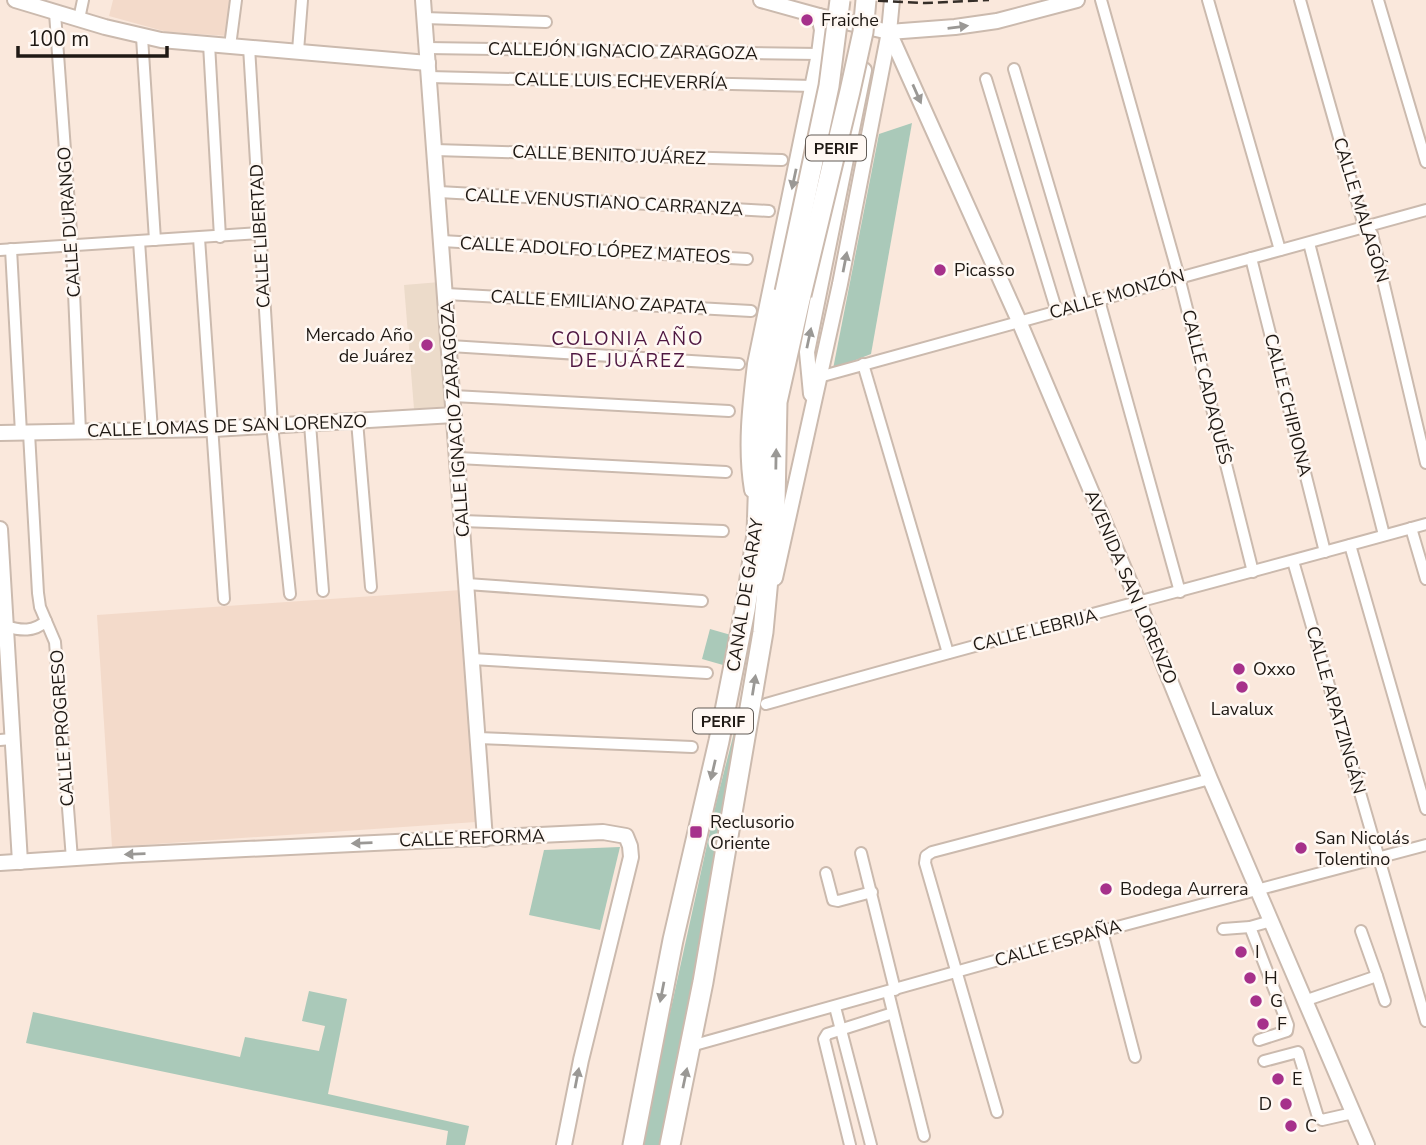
<svg xmlns="http://www.w3.org/2000/svg" width="1426" height="1145" font-family="'Nunito Sans',sans-serif">
<rect width="100%" height="100%" fill="#fae8dc"/>
<path fill="#ecdbca" d="M440,282L450,406L414,409L404,285Z"/>
<g fill="#f3daca">
<path d="M113,0H232L228,36L167,32L109,16Z"/>
<path d="M461,590L476,822L112,847L97,615Z"/>
</g>
<g fill="#aac9b9">
<path d="M912,123L871,354L833,369L879,134Z"/>
<path d="M710,629L731,635L723,665L702,659Z"/>
<path d="M746,686L728,801L662,1145H641L717,799Z"/>
<path d="M620,847L600,930L529,915L544,850Z"/>
<path d="M309,991L347,999L328,1094L469,1126L465,1145H446L448,1131L26,1043L33,1012L240,1057L245,1037L319,1051L325,1026L302,1021Z"/>
</g>
<g fill="none" stroke-linecap="round" stroke-linejoin="round">
<g stroke="#cbbaae" stroke-width="14">
<g id="street">
<path d="M1101,0L1179,277L1253,572"/>
<path d="M1208,0L1280,250"/>
<path d="M1300,0L1362,219L1372,234L1426,463"/>
<path d="M1378,0L1426,162"/>
<path d="M55,13L72,246L80,432"/>
<path d="M424,18L546,22"/>
<path d="M79,19L83,0"/>
<path d="M142,37L155,240"/>
<path d="M209,44L220,237"/>
<path d="M230,46L236,0"/>
<path d="M249,47L272,425L290,594"/>
<path d="M427,48L819,54"/>
<path d="M298,51L302,0"/>
<path d="M1014,69L1084,305"/>
<path d="M429,77L813,86"/>
<path d="M986,79L1057,312"/>
<path d="M435,150L782,160"/>
<path d="M439,192L769,211"/>
<path d="M199,238L224,599"/>
<path d="M139,241L152,431"/>
<path d="M442,241L747,259"/>
<path d="M1309,243L1384,535"/>
<path d="M11,249L21,433"/>
<path d="M0,250L259,233"/>
<path d="M1251,258L1325,552"/>
<path d="M446,294L751,311"/>
<path d="M1099,300L1180,592"/>
<path d="M450,346L739,364"/>
<path d="M863,364L948,653"/>
<path d="M815,376L819,377L1426,210"/>
<path d="M453,396L729,411"/>
<path d="M357,421L371,587"/>
<path d="M310,424L323,591"/>
<path d="M29,433L38,593L40,607L55,642L72,859"/>
<path d="M458,458L726,472"/>
<path d="M462,521L723,531"/>
<path d="M1411,528L1426,579"/>
<path d="M1350,545L1426,809"/>
<path d="M1293,561L1426,1021"/>
<path d="M467,584L702,601"/>
<path d="M6,626C21,631 34,632 46,621"/>
<path d="M472,659L707,673"/>
<path d="M766,704C985,641 1206,585 1426,524"/>
<path d="M478,738L692,747"/>
<path d="M0,740L12,739"/>
<path d="M861,853L895,990"/>
<path d="M826,873L833,900L838,901L872,892"/>
<path d="M1250,927L1288,1025L1287,1031L1259,1040"/>
<path d="M1223,929L1250,927L1271,921"/>
<path d="M1102,931L1135,1057"/>
<path d="M1377,976L1385,1001"/>
<path d="M888,992L924,1136"/>
<path d="M1304,1001L1377,976L1361,931"/>
<path d="M835,1007L871,1145"/>
<path d="M691,1046L1102,931L1426,845"/>
<path d="M1264,1061L1298,1052L1318,1117L1322,1120L1353,1113"/>
<path d="M997,1112L925,863L926,856L932,852L1210,779"/>
<path d="M850,1145L824,1039L827,1034L893,1013"/>
</g>
</g>
<g stroke="#cbbaae" stroke-width="18">
<g id="secondary">
<path d="M15,0L105,27L161,40L428,63"/>
<path d="M423,0L485,839"/>
<path d="M761,0L819,16L889,32L955,27L997,21L1077,0"/>
<path d="M889,32L1019,321L1139,604L1210,779L1367,1145"/>
<path d="M811,394L807,352L864,70"/>
<path d="M0,433L214,429L454,415"/>
<path d="M752,490C745,448 750,406 755,364L819,54L822,30L819,16"/>
<path d="M0,529L20,862"/>
<path d="M775,578L840,284L889,32L892,0"/>
<path d="M0,863L122,855L603,832L626,836L630,846L631,857L581,1060L564,1145"/>
</g>
</g>
<g stroke="#cbbaae" stroke-width="23">
<g id="highway">
<path d="M633,1145L673,940L719,741L745,610L757,534L761,409L785,292"/>
<path d="M670,1145L703,982L763,632L775,504L777,402L801,295"/>
</g>
</g>
<use href="#street" stroke="#fff" stroke-width="10"/>
<use href="#secondary" stroke="#fff" stroke-width="14"/>
<use href="#highway" stroke="#fff" stroke-width="19"/>
<path stroke="#352e28" stroke-width="2.5" stroke-dasharray="10 5" stroke-linecap="butt" d="M863,0L925,3L989,0"/>
<g stroke="#cbbaae" stroke-width="23" stroke-linecap="butt">
<g id="highway-bridge">
<path d="M785,292L829,86L840,0"/>
<path d="M801,295L850,91L863,32L866,0"/>
</g>
</g>
<use href="#highway-bridge" stroke="#fff" stroke-width="19"/>
</g>
<defs><path id="oneway-solid" d="M-6-.8H1V-3.2L6.5 0L1 3.2V.8H-6Z" transform="scale(1.75)"/></defs>
<g fill="#9a9895">
<use href="#oneway-solid" transform="translate(958 27) rotate(-7)"/>
<use href="#oneway-solid" transform="translate(917 94) rotate(66)"/>
<use href="#oneway-solid" transform="translate(794 179) rotate(102)"/>
<use href="#oneway-solid" transform="translate(845 262) rotate(-79)"/>
<use href="#oneway-solid" transform="translate(809 338) rotate(-78)"/>
<use href="#oneway-solid" transform="translate(776 459) rotate(-89)"/>
<use href="#oneway-solid" transform="translate(754 685) rotate(-81)"/>
<use href="#oneway-solid" transform="translate(713 770) rotate(103)"/>
<use href="#oneway-solid" transform="translate(362 843) rotate(178)"/>
<use href="#oneway-solid" transform="translate(135 854) rotate(178)"/>
<use href="#oneway-solid" transform="translate(662 992) rotate(101)"/>
<use href="#oneway-solid" transform="translate(577 1078) rotate(-79)"/>
<use href="#oneway-solid" transform="translate(685 1078) rotate(-78)"/>
</g>
<g fill="#a6318b" stroke="#fff8f3" stroke-width="2.5">
<circle cx="807" cy="20" r="7"/>
<circle cx="940" cy="270" r="7"/>
<circle cx="427" cy="345" r="7"/>
<circle cx="1239" cy="669" r="7"/>
<circle cx="1242" cy="687" r="7"/>
<rect x="689" y="825" width="14" height="14" rx="3.5"/>
<circle cx="1301" cy="848" r="7"/>
<circle cx="1106" cy="889" r="7"/>
<circle cx="1241" cy="952" r="7"/>
<circle cx="1250" cy="978" r="7"/>
<circle cx="1256" cy="1001" r="7"/>
<circle cx="1263" cy="1024" r="7"/>
<circle cx="1278" cy="1079" r="7"/>
<circle cx="1286" cy="1104" r="7"/>
<circle cx="1291" cy="1126" r="7"/>
</g>
<g text-anchor="middle" stroke-width="5" stroke-linejoin="round" paint-order="stroke">
<g fill="#fff8f3" stroke="#625c57" stroke-width="2">
<rect x="806" y="135.5" width="60" height="25" rx="5"/>
<rect x="693" y="708.5" width="60" height="25" rx="5"/>
</g>
<g font-size="16" font-weight="bold" fill="#1f1914">
<text x="836" y="154">PERIF</text>
<text x="723" y="727">PERIF</text>
</g>
<g font-size="18" fill="#1f1914" stroke="#fff8f3" text-anchor="start">
<text x="821" y="26">Fraiche</text>
<text x="954" y="276">Picasso</text>
<text x="413" y="341" text-anchor="end">Mercado Año<tspan x="413" dy="21">de Juárez</tspan></text>
<text x="1253" y="675">Oxxo</text>
<text x="1242" y="715" text-anchor="middle">Lavalux</text>
<text x="710" y="828">Reclusorio<tspan x="710" dy="21">Oriente</tspan></text>
<text x="1315" y="844">San Nicolás<tspan x="1315" dy="21">Tolentino</tspan></text>
<text x="1120" y="895">Bodega Aurrera</text>
<text x="1255" y="958">I</text>
<text x="1264" y="984">H</text>
<text x="1270" y="1007">G</text>
<text x="1277" y="1030">F</text>
<text x="1292" y="1085">E</text>
<text x="1272" y="1110" text-anchor="end">D</text>
<text x="1305" y="1132">C</text>
</g>
<g font-size="18" fill="#1f1914" stroke="#fff8f3">
<text transform="translate(623 51) rotate(1)" y="6">CALLEJÓN IGNACIO ZARAGOZA</text>
<text transform="translate(621 81) rotate(1)" y="6">CALLE LUIS ECHEVERRÍA</text>
<text transform="translate(609 155) rotate(2)" y="6">CALLE BENITO JUÁREZ</text>
<text transform="translate(604 202) rotate(3)" y="6">CALLE VENUSTIANO CARRANZA</text>
<text transform="translate(1361 210) rotate(73)" y="6">CALLE MALAGÓN</text>
<text transform="translate(69 222) rotate(-94)" y="6">CALLE DURANGO</text>
<text transform="translate(260 236) rotate(-93)" y="6">CALLE LIBERTAD</text>
<text transform="translate(595 250) rotate(3)" y="6">CALLE ADOLFO LÓPEZ MATEOS</text>
<text transform="translate(1117 294) rotate(-16)" y="6">CALLE MONZÓN</text>
<text transform="translate(599 302) rotate(3)" y="6">CALLE EMILIANO ZAPATA</text>
<text transform="translate(1207 387) rotate(76)" y="6">CALLE CADAQUÉS</text>
<text transform="translate(1288 405) rotate(76)" y="6">CALLE CHIPIONA</text>
<text transform="translate(455 419) rotate(-94)" y="6">CALLE IGNACIO ZARAGOZA</text>
<text transform="translate(227 426) rotate(-2)" y="6">CALLE LOMAS DE SAN LORENZO</text>
<text transform="translate(1131 587) rotate(67)" y="6">AVENIDA SAN LORENZO</text>
<text transform="translate(745 595) rotate(-81)" y="6">CANAL DE GARAY</text>
<text transform="translate(1035 630) rotate(-14)" y="6">CALLE LEBRIJA</text>
<text transform="translate(1336 710) rotate(74)" y="6">CALLE APATZINGÁN</text>
<text transform="translate(62 728) rotate(-94)" y="6">CALLE PROGRESO</text>
<text transform="translate(472 838) rotate(-2)" y="6">CALLE REFORMA</text>
<text transform="translate(1058 943) rotate(-16)" y="6">CALLE ESPAÑA</text>
</g>
<g font-size="19" letter-spacing="2" fill="#4f1741" stroke="#fff8f3">
<text x="628" y="345">COLONIA AÑO<tspan x="628" dy="22">DE JUÁREZ</tspan></text>
</g>
</g>
<path d="M18 46v10h149v-10" fill="none" stroke="#1f1914" stroke-width="3.5"/>
<text x="28" y="46" font-size="21" fill="#1f1914" stroke="#fff8f3" stroke-width="5" paint-order="stroke">100 m</text>
</svg>
